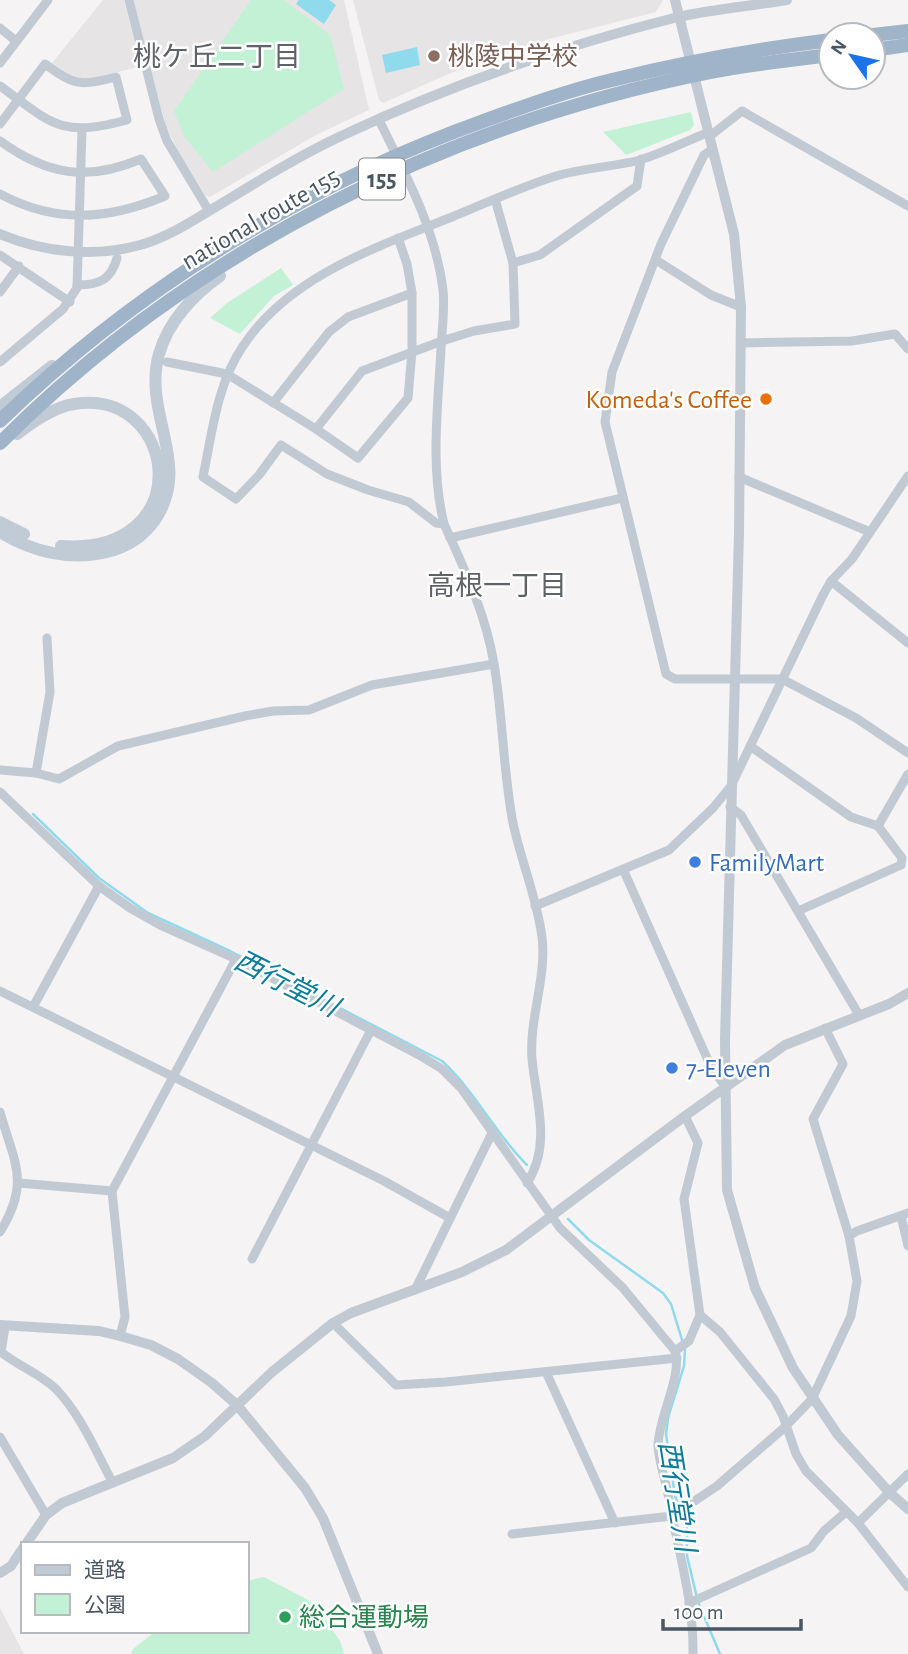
<svg xmlns="http://www.w3.org/2000/svg" width="908" height="1654" font-family="'Alegreya Sans','Noto Sans JP',sans-serif">
<rect width="100%" height="100%" fill="#f5f3f3"/>
<g fill="#e6e4e5">
<path d="M103,0H124L141,66L91,79H83L68,75L52,63Z"/>
<path d="M133,0H344L369,110L316,135L210,197L206,196L177,150L165,123Z"/>
<path d="M353,0H663L656,12L549,39L451,73L383,103L379,100Z"/>
<path d="M0,1608L24,1654H0Z"/>
</g>
<g fill="#c3f1d5">
<path d="M251,0H284L330,35L344,89L213,172L184,136L174,111Z"/>
<path d="M691,112L694,125L690,130L626,155L603,132Z"/>
<path d="M281,268L293,285L274,296L240,334L210,318L227,303Z"/>
<path d="M264,1577L314,1603L340,1641L344,1654H131L133,1649L156,1631H247V1581Z"/>
</g>
<g fill="#90daee">
<path d="M299,0H329L336,5L324,24L296,4Z"/>
<path d="M417,47L420,65L386,73L382,55Z"/>
</g>
<g fill="none" stroke-linecap="round" stroke-linejoin="round">
<g stroke="#90daee" stroke-width="2.5">
<path d="M33,814L99,878L148,913L230,951L442,1061C476,1092 495,1134 527,1165"/>
<path d="M568,1219L589,1240L663,1293L671,1304L683,1343"/>
<path d="M685,1349L684,1366L668,1418L666,1434L675,1496L687,1527V1556L698,1602L720,1654"/>
</g>
<g stroke="#c1cad2" stroke-width="9">
<path d="M129,0L159,119L167,141L209,211"/>
<path d="M0,28L16,41"/>
<path d="M0,63L48,0"/>
<path d="M0,86C52,124 61,138 127,120L116,77C80,86 75,86 45,64L0,124"/>
<path d="M379,120C405,173 436,230 443,290C445,309 442,329 441,349C438,407 430,467 444,524C465,570 486,615 494,664C503,717 503,771 513,823C521,861 537,898 542,937C547,977 529,1018 532,1059C536,1101 552,1145 527,1183"/>
<path d="M710,136L742,111L908,206"/>
<path d="M0,141C47,175 87,182 141,159L165,196C108,220 56,224 0,194"/>
<path d="M713,149L704,155L661,244L612,372L605,422L666,674L675,679H782L856,718L908,753"/>
<path d="M0,255L70,302"/>
<path d="M656,260L711,295L741,307"/>
<path d="M513,263L540,255L637,186L641,159"/>
<path d="M77,285C99,285 111,280 117,258"/>
<path d="M0,292L19,266"/>
<path d="M741,343L852,341L895,334L908,349"/>
<path d="M0,362L63,309L77,288L82,129"/>
<path d="M167,362L227,374L316,429L358,458L408,398L412,351V293L407,264L398,238"/>
<path d="M273,403L329,332L348,317L412,293"/>
<path d="M316,429L362,371L442,341L474,331L515,324L513,263L495,199"/>
<path d="M739,477L870,532"/>
<path d="M444,524L436,523L409,502L368,490L327,474L281,445L259,475L236,499L203,477C212,433 217,384 243,346C289,276 377,247 452,217C486,203 521,187 556,176C583,168 613,167 640,160C663,153 687,141 709,132"/>
<path d="M450,538L622,498"/>
<path d="M831,581L908,643"/>
<path d="M750,746L851,817L878,826"/>
<path d="M0,770L36,773L59,779L118,746L245,716L273,711L309,710L372,685L494,664"/>
<path d="M36,773L50,692L47,638"/>
<path d="M0,792L99,886L130,908L162,926L236,959L419,1055L442,1069L461,1088L560,1228L623,1288L675,1351C683,1374 658,1419 658,1446C659,1462 665,1479 668,1494C677,1547 694,1600 693,1654"/>
<path d="M730,807L741,815L859,1015"/>
<path d="M623,869L711,1067L725,1086"/>
<path d="M535,906L669,850L713,808L731,786L823,595L831,581L852,559L908,476"/>
<path d="M798,911L901,865L902,858L878,826L908,774"/>
<path d="M0,991L384,1181L450,1218"/>
<path d="M33,1007L99,886"/>
<path d="M825,1028L843,1064L813,1119L849,1236"/>
<path d="M0,1112C14,1163 31,1182 0,1232"/>
<path d="M19,1183L112,1191"/>
<path d="M901,1216L908,1246"/>
<path d="M252,1259L371,1030"/>
<path d="M415,1290L493,1131"/>
<path d="M700,1315L720,1332L774,1399L783,1416L796,1454L806,1471L858,1523L908,1587"/>
<path d="M333,1323L396,1385L446,1382L677,1358"/>
<path d="M5,1327L1,1352C18,1366 39,1373 56,1389C81,1415 96,1452 113,1483"/>
<path d="M120,1336L125,1317L112,1191L236,959"/>
<path d="M675,1351L689,1341L700,1315L684,1199L698,1143L685,1116"/>
<path d="M546,1372L615,1523"/>
<path d="M0,1437L46,1515"/>
<path d="M858,1523L908,1474"/>
<path d="M512,1534L672,1516L717,1486L785,1427L812,1399L851,1316L857,1281L849,1236L857,1231L908,1213"/>
<path d="M689,1603L811,1548L824,1531L846,1512"/>
</g>
<g stroke="#c1cad2" stroke-width="10">
<path d="M675,0L734,234L741,307L739,533L725,1040L727,1190L755,1288L793,1368L838,1435L889,1492L908,1509"/>
<path d="M0,234C43,252 94,258 140,245C172,236 200,216 229,199C265,177 301,155 339,137C447,86 562,46 678,17C713,9 751,6 787,0"/>
<path d="M0,1325L99,1331L120,1336L151,1345L178,1359L212,1383L237,1405L305,1488L323,1518L378,1654"/>
<path d="M26,1544L46,1515L62,1503L173,1458L205,1436L272,1372L333,1323L351,1313L462,1272L506,1250L685,1116L785,1045L889,1004L908,993"/>
<path d="M0,1573L11,1566L23,1548"/>
</g>
<g stroke="#c1cbd6" stroke-width="12">
<path d="M0,407L52,366"/>
<path d="M17,434C33,422 54,407 74,404C179,388 199,556 61,546"/>
<path d="M0,522L24,534"/>
<path d="M0,532C32,552 71,561 107,552C127,547 143,537 155,520C193,464 142,414 159,354C168,322 193,295 220,276"/>
</g>
<g stroke="#9fb4c9" stroke-width="14">
<path d="M873,35L908,31"/>
<path d="M873,50L908,45"/>
<path d="M0,421C138,287 305,185 486,120C528,105 570,90 612,80C685,62 757,49 831,40"/>
<path d="M0,443C193,250 444,125 711,72C750,64 791,60 831,55"/>
</g>
</g>
<circle fill="#8d6e63" stroke="#fff" stroke-width="2.5" cx="434" cy="56" r="7"/>
<circle fill="#e8710a" stroke="#fff" stroke-width="2.5" cx="766" cy="399" r="7"/>
<g fill="#3f7fe0" stroke="#fff" stroke-width="2.5">
<circle cx="695" cy="862" r="7"/>
<circle cx="672" cy="1068" r="7"/>
</g>
<circle fill="#2e9e5b" stroke="#fff" stroke-width="2.5" cx="285" cy="1617" r="7"/>
<g text-anchor="middle" stroke-width="5" stroke-linejoin="round" paint-order="stroke">
<rect fill="#fff" stroke="#808990" stroke-width="2" x="359" y="158.5" width="46" height="41" rx="5"/>
<g font-size="24" font-weight="bold" fill="#4a5661">
<text x="382" y="187">155</text>
</g>
<g font-size="26" fill="#785e54" stroke="#fff" text-anchor="start">
<text x="448" y="65">桃陵中学校</text>
</g>
<g font-size="26" fill="#4a5661" stroke="#fff">
<text transform="translate(260 218) rotate(-30)" y="9">national route 155</text>
</g>
<g font-size="26" fill="#c56008" stroke="#fff" text-anchor="end">
<text x="752" y="408">Komeda's Coffee</text>
</g>
<g font-size="26" fill="#366cbe" stroke="#fff" text-anchor="start">
<text x="709" y="871">FamilyMart</text>
<text x="686" y="1077">7-Eleven</text>
</g>
<g font-size="26" fill="#27864d" stroke="#fff" text-anchor="start">
<text x="299" y="1626">総合運動場</text>
</g>
<g font-size="28" fill="#5f6368" stroke="#fff">
<text x="217" y="66">桃ケ丘二丁目</text>
<text x="497" y="595">高根一丁目</text>
</g>
<g font-size="28" font-style="italic" fill="#0c7c9b" stroke="#fff">
<text transform="translate(287 983) rotate(27)" y="10">西行堂川</text>
<text transform="translate(678 1496) rotate(81)" y="10">西行堂川</text>
</g>
</g>
<rect x="21" y="1542" width="228" height="91" fill="#ffffff" stroke="#b7bbc0" stroke-width="2"/>
<rect x="35" y="1565" width="35" height="10" fill="#c1cbd6" stroke="#b7bbc0" stroke-width="2"/>
<text x="84" y="1577" font-size="21" fill="#4a5661">道路</text>
<rect x="35" y="1594" width="35" height="21" fill="#c3f1d5" stroke="#b7bbc0" stroke-width="2"/>
<text x="84" y="1612" font-size="21" fill="#4a5661">公園</text>
<g transform="translate(852 56) rotate(304)"><circle r="33" fill="#ffffff" stroke="#b7bbc0" stroke-width="2"/>
<path d="M0-5L12 26L0 18L-12 26Z" fill="#1a73e8"/>
<text y="-10" font-size="19" font-weight="bold" text-anchor="middle" fill="#4a5661">N</text>
</g>
<path d="M663 1619v10h138v-10" fill="none" stroke="#4a5661" stroke-width="3.5"/>
<text x="674" y="1619" font-size="21" fill="#4a5661" stroke="#ffffff" stroke-width="5" paint-order="stroke">100 m</text>
</svg>
